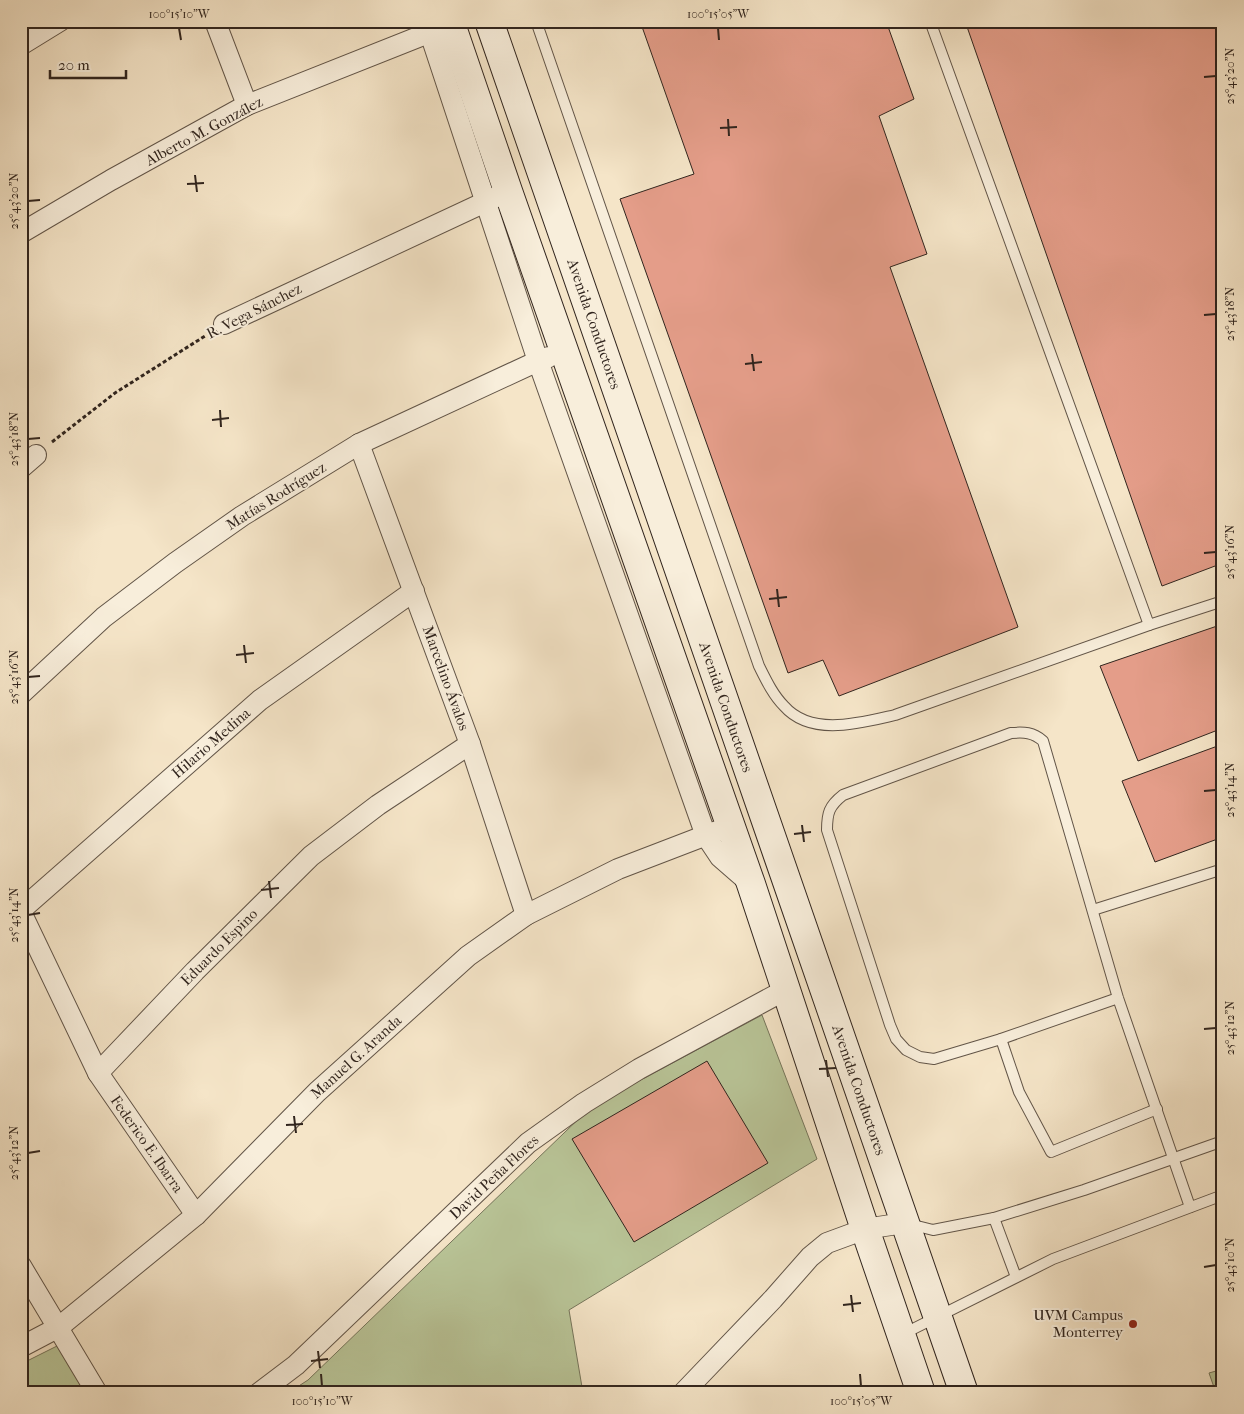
<svg xmlns="http://www.w3.org/2000/svg" width="1244" height="1414" font-family="'IM FELL French Canon',serif">
<rect width="100%" height="100%" fill="#f5e5c8"/>
<filter id="stains"><feTurbulence type="fractalNoise" baseFrequency=".004" numOctaves="4"/><feColorMatrix values="0 0 0 0 .2 0 0 0 0 .09 0 0 0 0 .02 0 0 0 .5 -.17"/></filter>
<radialGradient id="worn" r=".72"><stop offset=".6" stop-color="#630" stop-opacity="0"/><stop offset="1" stop-color="#630" stop-opacity=".3"/></radialGradient>
<g fill="#b9c598" stroke="#75755b">
<path d="M762,1015L817,1159L569,1310L583,1393H288L308,1380L592,1106Z"/>
<path d="M65,1342L93,1393H21V1364Z"/>
<path d="M1223,1369V1393H1216L1209,1373Z"/>
</g>
<g fill="#e49d89" stroke="#31251e">
<path d="M640,21H886L914,99L879,116L927,254L890,267L1018,627L839,696L823,660L788,673L620,199L694,174Z"/>
<path d="M965,21H1223V563L1162,586Z"/>
<path d="M1223,624V728L1138,761L1100,666Z"/>
<path d="M1223,744V837L1155,862L1122,781Z"/>
<path d="M707,1061L768,1163L634,1242L572,1139Z"/>
<path d="M364,1388L384,1389L388,1393H363Z"/>
</g>
<g fill="none" stroke-linecap="round" stroke-linejoin="round">
<g stroke="#625548" stroke-width="12">
<g id="lane">
<path d="M536,21L759,666C766,680 773,695 784,706C811,737 860,723 895,715L1149,625"/>
<path d="M930,21L1149,625L1223,601"/>
<path d="M1093,910L1223,869"/>
<path d="M1118,998L1001,1039L934,1059L920,1057L906,1050L896,1039L890,1025L827,830C827,813 829,806 843,795L1011,733C1024,732 1033,732 1043,741L1118,998L1190,1207"/>
<path d="M1001,1039L1019,1092L1051,1152L1157,1109"/>
<path d="M994,1218L1016,1277"/>
<path d="M909,1224L933,1230L994,1218L1084,1190L1223,1141"/>
<path d="M903,1334L1053,1259L1223,1195"/>
</g>
</g>
<g stroke="#625548" stroke-width="22">
<g id="street">
<path d="M215,21L247,105"/>
<path d="M426,21L538,361L706,836L720,857L751,884"/>
<path d="M21,45L60,21"/>
<path d="M21,233L111,180L247,105L441,28"/>
<path d="M224,324L496,197"/>
<path d="M359,444L470,744L526,915"/>
<path d="M21,468L36,455"/>
<path d="M21,694L104,617L175,563L242,516L359,444L538,361L549,357"/>
<path d="M21,910L260,700L414,591"/>
<path d="M21,912L98,1073L196,1215"/>
<path d="M98,1073L195,971L311,856L378,805L470,744"/>
<path d="M21,1266L97,1393"/>
<path d="M21,1347L59,1327L196,1215L317,1092L468,956L526,915L618,869L717,831"/>
<path d="M259,1393L296,1365L528,1143L584,1103L639,1069L785,990"/>
<path d="M683,1393L773,1299L810,1257L827,1243L865,1229L904,1223"/>
</g>
</g>
<g stroke="#31251e" stroke-width="30">
<g id="secondary">
<path d="M450,21L508,191L751,884L865,1229L921,1393"/>
<path d="M489,21L964,1393"/>
</g>
</g>
<path stroke="#31251e" stroke-width="3" stroke-dasharray="4 2.5" stroke-linecap="butt" d="M52,442L115,393L205,336"/>
<use href="#lane" stroke="#f8eedb" stroke-width="10"/>
<use href="#street" stroke="#f8eedb" stroke-width="20"/>
<use href="#secondary" stroke="#f8eedb" stroke-width="28"/>
</g>
<path fill="none" stroke="#31251e" stroke-width="2" d="M179,28L181,40M718,28L719,40M1204,77L1216,76M728,119L729,136M720,128L737,127M195,175L197,192M187,184L204,183M28,201L40,200M1204,315L1216,314M752,354L754,371M745,364L762,362M220,410L221,427M212,420L229,418M28,439L40,438M1204,553L1216,552M777,589L779,607M769,599L787,597M244,645L246,663M236,655L254,653M28,677L40,676M1204,791L1216,790M802,825L804,842M794,834L811,832M269,881L271,898M261,890L279,888M28,915L40,913M1204,1029L1216,1028M826,1060L828,1077M819,1069L836,1068M294,1116L296,1133M286,1125L303,1124M28,1153L40,1151M1204,1267L1216,1265M851,1295L853,1312M843,1305L861,1303M318,1351L320,1368M311,1361L328,1359M321,1374L322,1386M860,1374L861,1386"/>
<circle fill="#8f2418" stroke="#f8eedb" stroke-width="2" cx="1133" cy="1324" r="5"/>
<g text-anchor="middle" stroke-width="4" stroke-linejoin="round" paint-order="stroke">
<g font-size="15" fill="#31251e" stroke="#f8eedb">
<text transform="translate(204 131) rotate(-28)" y="5">Alberto M. González</text>
<text transform="translate(254 311) rotate(-27)" y="5">R. Vega Sánchez</text>
<text transform="translate(594 324) rotate(71)" y="5">Avenida Conductores</text>
<text transform="translate(276 496) rotate(-32)" y="5">Matías Rodríguez</text>
<text transform="translate(446 678) rotate(70)" y="5">Marcelino Ávalos</text>
<text transform="translate(726 707) rotate(71)" y="5">Avenida Conductores</text>
<text transform="translate(211 743) rotate(-41)" y="5">Hilario Medina</text>
<text transform="translate(219 947) rotate(-45)" y="5">Eduardo Espino</text>
<text transform="translate(356 1057) rotate(-42)" y="5">Manuel G. Aranda</text>
<text transform="translate(859 1090) rotate(71)" y="5">Avenida Conductores</text>
<text transform="translate(147 1144) rotate(55)" y="5">Federico E. Ibarra</text>
<text transform="translate(494 1177) rotate(-43)" y="5">David Peña Flores</text>
</g>
<g font-size="15" fill="#31251e" stroke="#f8eedb" text-anchor="end">
<text x="1123" y="1320">UVM Campus<tspan x="1123" dy="17">Monterrey</tspan></text>
</g>
</g>
<rect width="1244" height="1414" fill="none" stroke="#f5e5c8" stroke-width="55"/>
<path d="M50 70v8h76v-8" fill="none" stroke="#31251e" stroke-width="2.5"/>
<text x="58" y="70" font-size="15" fill="#31251e" stroke="#f8eedb" stroke-width="4" paint-order="stroke">20 m</text>
<rect x="28" y="28" width="1188" height="1358" fill="none" stroke="#31251e" stroke-width="2"/>
<g font-size="12" text-anchor="middle" fill="#31251e">
<text x="179" y="18">100°15'10"W</text>
<text x="718" y="18">100°15'05"W</text>
<text transform="translate(1230 76) rotate(-90)" y="4">25°43'20"N</text>
<text transform="translate(14 201) rotate(-90)" y="4">25°43'20"N</text>
<text transform="translate(1230 314) rotate(-90)" y="4">25°43'18"N</text>
<text transform="translate(14 439) rotate(-90)" y="4">25°43'18"N</text>
<text transform="translate(1230 552) rotate(-90)" y="4">25°43'16"N</text>
<text transform="translate(14 677) rotate(-90)" y="4">25°43'16"N</text>
<text transform="translate(1230 790) rotate(-90)" y="4">25°43'14"N</text>
<text transform="translate(14 915) rotate(-90)" y="4">25°43'14"N</text>
<text transform="translate(1230 1028) rotate(-90)" y="4">25°43'12"N</text>
<text transform="translate(14 1153) rotate(-90)" y="4">25°43'12"N</text>
<text transform="translate(1230 1265) rotate(-90)" y="4">25°43'10"N</text>
<text x="322" y="1405">100°15'10"W</text>
<text x="861" y="1405">100°15'05"W</text>
</g>
<rect width="100%" height="100%" filter="url(#stains)"/>
<rect width="100%" height="100%" fill="url(#worn)"/>
</svg>
